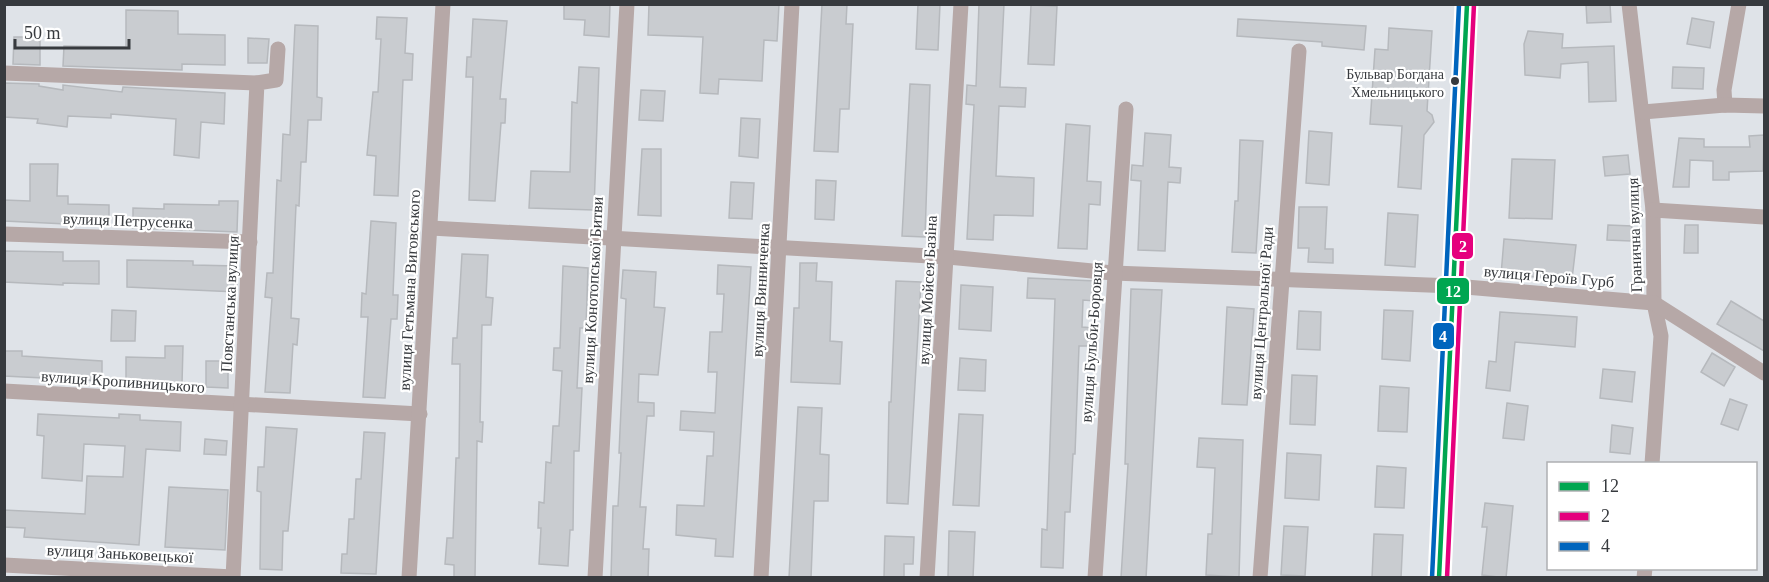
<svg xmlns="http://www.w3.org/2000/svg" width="1769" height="582" font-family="Georgia,serif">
<rect width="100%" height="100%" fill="#dfe3e8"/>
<g fill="#c9ccd0" stroke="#b6b9bd" stroke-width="1.5">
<path d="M564,4H610L609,37L584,35L585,20L564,19Z"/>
<path d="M649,4H779L777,41L764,40L762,81L719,79L718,94L700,93L703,37L648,35Z"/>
<path d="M822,4H847L846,24H853L849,109H840L838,152L814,151Z"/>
<path d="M918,4H940L938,50L916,49Z"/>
<path d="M979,4H1004L1000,87L1026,88L1025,107L999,106L996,176L1034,178L1033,216L994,215L993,240L967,239L974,105L966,104L967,85L976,86Z"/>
<path d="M1586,4H1610L1611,22L1587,23Z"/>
<path d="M1031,5L1057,6L1054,65L1028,64Z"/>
<path d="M126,10L178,11V34L225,35V65L182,64V70L63,66L64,46L126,47Z"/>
<path d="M377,17L407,18L405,53L413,54L412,80H403L398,196L374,195L376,156L367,155L373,92H378L381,39H376Z"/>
<path d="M1692,18L1714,22L1710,48L1687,44Z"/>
<path d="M473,19L507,21L500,99H506L505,123H501L495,201L469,200L473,77H466L467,57H471Z"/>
<path d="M1238,19L1366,26L1364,50L1322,46V42L1237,36Z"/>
<path d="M295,25L318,26L317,97L322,98L321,120H308L306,162H301L299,206L296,205L291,318L299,319L297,345L293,344L290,393L265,392L272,298L265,297L267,273H273L277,180L281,181L283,134L290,135Z"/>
<path d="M1389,28L1432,31L1427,111L1432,115L1434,122L1424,135L1421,189L1398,187L1402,126L1370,124L1375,49L1388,50Z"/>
<path d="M1528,31L1563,34L1562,48L1614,46L1616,101L1589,102L1588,62L1561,64L1560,78L1525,75L1524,44Z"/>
<path d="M14,37H40V65L13,64Z"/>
<path d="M248,38L269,39L267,63H248Z"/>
<path d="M579,67L599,68L594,210L529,208L531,171L570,172L572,102L577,103Z"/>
<path d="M1673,67L1704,68L1703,89L1672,88Z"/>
<path d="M4,83L39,84V86L63,90V85L122,92L123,87L225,93L224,124L201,122L199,158L174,155L176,119L111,114V118L68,116L67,127L37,123L38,119L4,117Z"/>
<path d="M910,84L930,85L925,237L902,236Z"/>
<path d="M641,90L665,91L663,121L639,120Z"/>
<path d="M741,118L760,119L758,158L739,156Z"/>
<path d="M1066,124L1090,126L1087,181L1101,182L1100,205L1089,204L1087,249L1058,248Z"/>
<path d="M1309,131L1332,133L1329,185L1306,183Z"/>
<path d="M1145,133L1171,135L1169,167L1181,168L1180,183L1168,182L1165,251L1138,250L1141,181L1131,180L1132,165L1143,166Z"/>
<path d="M1764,135L1763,171L1729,172V180H1713V161L1690,160L1689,187H1673L1679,138L1704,139V147H1750L1749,136Z"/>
<path d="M1240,140L1263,141L1256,253L1232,252L1235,201H1238Z"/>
<path d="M642,149H661V216L638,215Z"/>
<path d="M1628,155L1630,174L1605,176L1603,157Z"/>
<path d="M1512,159L1555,160L1552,219L1509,218Z"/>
<path d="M30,164H58L57,196H68V204L109,205V226L4,221V200L30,201Z"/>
<path d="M816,180L836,181L834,220L815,219Z"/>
<path d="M731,182L754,183L752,219L729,218Z"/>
<path d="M219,201H238L237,232L133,228V208L164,209V204L219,205Z"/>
<path d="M1299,207H1327L1325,249H1333V263L1308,262L1309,248H1298Z"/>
<path d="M1388,213L1418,215L1415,267L1385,265Z"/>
<path d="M371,221L396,223L393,295H398L397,319H391L385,398L363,397L368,317H361L362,293L366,294Z"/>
<path d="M1608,225L1632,226L1631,241L1607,240Z"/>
<path d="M1685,225H1698V253H1684Z"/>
<path d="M1504,239L1576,245L1572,279L1501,275Z"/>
<path d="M4,251L63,252V261H99V284L63,283V285L4,282Z"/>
<path d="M462,254L488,255L486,297L493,298L491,325H482L480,422H483L482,442L477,441L475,578H454V565L445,564L447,538H453L456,458H459L460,364H452L453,338H457Z"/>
<path d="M127,260L193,261V265L237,266V292L127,287Z"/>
<path d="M800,263H817L816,281L832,282L830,341L842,342L840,384L791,382L794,308H799Z"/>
<path d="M718,265L751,267L733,557L715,556L716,539L676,535L677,505L704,506L707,456H713L714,432L680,430L681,411L715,413L717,372H708L710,332H722L724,294H717Z"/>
<path d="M563,266L588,268L586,328H580L577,388H582L579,451H574L573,530H570L568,566L539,564L541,528H538L539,502L544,503L546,462L551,463L553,426H559L562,371L553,370L554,348H560Z"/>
<path d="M623,270L656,272L654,307L665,308L658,375L639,374L638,402L654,403V416H647L640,507H646L643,549H649L648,578H611L613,506H618L621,453H619L626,299L621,298Z"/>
<path d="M1028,278L1096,281L1095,301L1083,300L1082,327L1094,328L1093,346H1079L1075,454H1073L1070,512H1065L1063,568L1041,567L1042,529L1047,530L1055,299L1027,298Z"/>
<path d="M896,281L921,282L908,504L887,503L889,402H891Z"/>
<path d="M961,285L993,287L991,331L959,329Z"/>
<path d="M1131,289L1162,290L1146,578H1121L1128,464H1125Z"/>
<path d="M1731,301L1764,321V351L1717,324Z"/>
<path d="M1227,307L1254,309L1247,405L1222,404Z"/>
<path d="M112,310L136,311L135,341H111Z"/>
<path d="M1384,310L1413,311L1410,361L1382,359Z"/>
<path d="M1299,311L1321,312L1320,350L1297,349Z"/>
<path d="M1500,312L1577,317L1575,347L1515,342L1510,391L1486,388L1489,361L1496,362Z"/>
<path d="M165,346H183L182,384L126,383V357L165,358Z"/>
<path d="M4,351H22V356L102,361V381L4,376Z"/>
<path d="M1712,353L1735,367L1724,386L1701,372Z"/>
<path d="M960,358L986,360L985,391L958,390Z"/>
<path d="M206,361H228V388L206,387Z"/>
<path d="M1603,369L1635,372L1632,402L1600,398Z"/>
<path d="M1292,375L1317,376L1315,425L1290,424Z"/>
<path d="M1380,386L1409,388L1407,432L1378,431Z"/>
<path d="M1730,399L1747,405L1738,430L1721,424Z"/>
<path d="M1507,403L1528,406L1524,440L1503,438Z"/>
<path d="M798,407L822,408L820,454L829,455L828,501H814L811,578H789Z"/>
<path d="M38,414L119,418V414L140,415V420L181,422L180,451L146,449L139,545L24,537L25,528L4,527V510L85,514L87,476L123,477L125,446L84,444L82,481L42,478L44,436L37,435Z"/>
<path d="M959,414L983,415L979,506L953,505Z"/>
<path d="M1612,425L1633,428L1630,454L1610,452Z"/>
<path d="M266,427L297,429L288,531H283L282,570L260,569L261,492L257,491L258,467H264Z"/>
<path d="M364,432L385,433L376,574L341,573L342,554H347L349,519H354L356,479H361Z"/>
<path d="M1199,438L1243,440L1239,577L1206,575L1208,534H1212L1215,468L1197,467Z"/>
<path d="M205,439L227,441L226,455L204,454Z"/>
<path d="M1287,453L1321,455L1319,500L1285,498Z"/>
<path d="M1377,466L1406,468L1404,508L1375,507Z"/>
<path d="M169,487L228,490L225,550L165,547Z"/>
<path d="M1485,503L1513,506L1506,578L1482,575L1487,527H1482Z"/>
<path d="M1284,526L1308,527L1305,576L1281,575Z"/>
<path d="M949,531L975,532L973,578H948Z"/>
<path d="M1374,534L1403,535L1401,578H1372Z"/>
<path d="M885,536L914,537L913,564H904V578H884Z"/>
</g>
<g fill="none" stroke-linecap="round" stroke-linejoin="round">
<g stroke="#b6a8a7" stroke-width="15">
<path d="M1629,4L1653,210L1654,303L1661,336L1652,464"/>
<path d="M4,73L257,83"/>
<path d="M1725,105L1724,90L1739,4"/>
<path d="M1643,112L1725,105L1764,106"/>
<path d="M1653,210L1764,217"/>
<path d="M431,228L948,257L1113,273L1454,286L1654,303L1764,373"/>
<path d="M4,234L250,242"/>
<path d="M4,391L420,414"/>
<path d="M4,565L233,577"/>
<path d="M233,578L257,83L276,80L278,49"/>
<path d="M409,578L443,4"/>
<path d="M595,578L627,4"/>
<path d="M761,578L792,4"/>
<path d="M927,578L961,4"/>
<path d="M1095,578L1126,109"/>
<path d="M1260,578L1299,51"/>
<path d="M1644,578L1645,568"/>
</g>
<path stroke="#b4a8a8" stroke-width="22" d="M1439,578L1467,4"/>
<g stroke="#fff" stroke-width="9">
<path id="bus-1" d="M1439,578L1467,4"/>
</g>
<g stroke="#fff" stroke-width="9">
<path id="bus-2" d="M1447,578L1474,4"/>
</g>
<g stroke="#fff" stroke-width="9">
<path id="bus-3" d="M1432,578L1459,4"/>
</g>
<use href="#bus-1" stroke="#00a651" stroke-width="4.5"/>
<use href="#bus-2" stroke="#e5007d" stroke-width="4.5"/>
<use href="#bus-3" stroke="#0065bd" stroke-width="4.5"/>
</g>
<circle fill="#373a3e" stroke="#fff" stroke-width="2" cx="1455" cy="81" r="5"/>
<g text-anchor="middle" stroke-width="4.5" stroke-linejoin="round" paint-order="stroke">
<g font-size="14" fill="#373a3e" stroke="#fff" text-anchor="end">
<text x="1444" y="79">Бульвар Богдана<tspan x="1444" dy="18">Хмельницького</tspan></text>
</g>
<g font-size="16" fill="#373a3e" stroke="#fff">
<text transform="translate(128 220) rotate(2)" y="6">вулиця Петрусенка</text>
<text transform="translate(1634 235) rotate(-92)" y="6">Гранична вулиця</text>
<text transform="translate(1549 276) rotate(5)" y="6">вулиця Героїв Гурб</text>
<text transform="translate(409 290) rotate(-87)" y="6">вулиця Гетьмана Виговського</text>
<text transform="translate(592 290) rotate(-87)" y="6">вулиця Конотопської Битви</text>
<text transform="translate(760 290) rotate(-87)" y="6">вулиця Винниченка</text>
<text transform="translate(927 290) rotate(-87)" y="6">вулиця Мойсея Базіна</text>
<text transform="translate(229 304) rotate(-87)" y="6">Повстанська вулиця</text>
<text transform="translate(1261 313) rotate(-86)" y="6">вулиця Центральної Ради</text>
<text transform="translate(1091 342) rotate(-86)" y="6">вулиця Бульби-Боровця</text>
<text transform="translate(123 381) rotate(4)" y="6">вулиця Кропивницького</text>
<text transform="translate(120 553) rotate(3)" y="6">вулиця Заньковецької</text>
</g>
</g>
<g stroke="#fff" stroke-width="2">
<rect x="1451" y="232" width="23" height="28" rx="6" fill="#e5007d"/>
<rect x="1436" y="277" width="34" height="28" rx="6" fill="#00a651"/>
<rect x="1432" y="322" width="23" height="28" rx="6" fill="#0065bd"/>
</g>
<g font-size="16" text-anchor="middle" font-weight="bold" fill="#fff">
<text x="1463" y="252">2</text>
<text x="1453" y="297">12</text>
<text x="1443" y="342">4</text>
</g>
<rect width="1769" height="582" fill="none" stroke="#373a3e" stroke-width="12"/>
<rect x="1547" y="462" width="210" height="108" fill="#ffffff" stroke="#afb0b2" stroke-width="1.5"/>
<rect x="1559" y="482" width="30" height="9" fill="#00a651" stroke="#afb0b2" stroke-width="1.5"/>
<text x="1601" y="492" font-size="18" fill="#373a3e">12</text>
<rect x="1559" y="512" width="30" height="9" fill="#e5007d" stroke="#afb0b2" stroke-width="1.5"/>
<text x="1601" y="522" font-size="18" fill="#373a3e">2</text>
<rect x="1559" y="542" width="30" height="9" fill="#0065bd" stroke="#afb0b2" stroke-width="1.5"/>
<text x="1601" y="552" font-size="18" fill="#373a3e">4</text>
<path d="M15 39v9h114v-9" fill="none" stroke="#373a3e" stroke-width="3"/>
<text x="24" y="39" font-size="18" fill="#373a3e" stroke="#ffffff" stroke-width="4.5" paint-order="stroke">50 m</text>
</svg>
